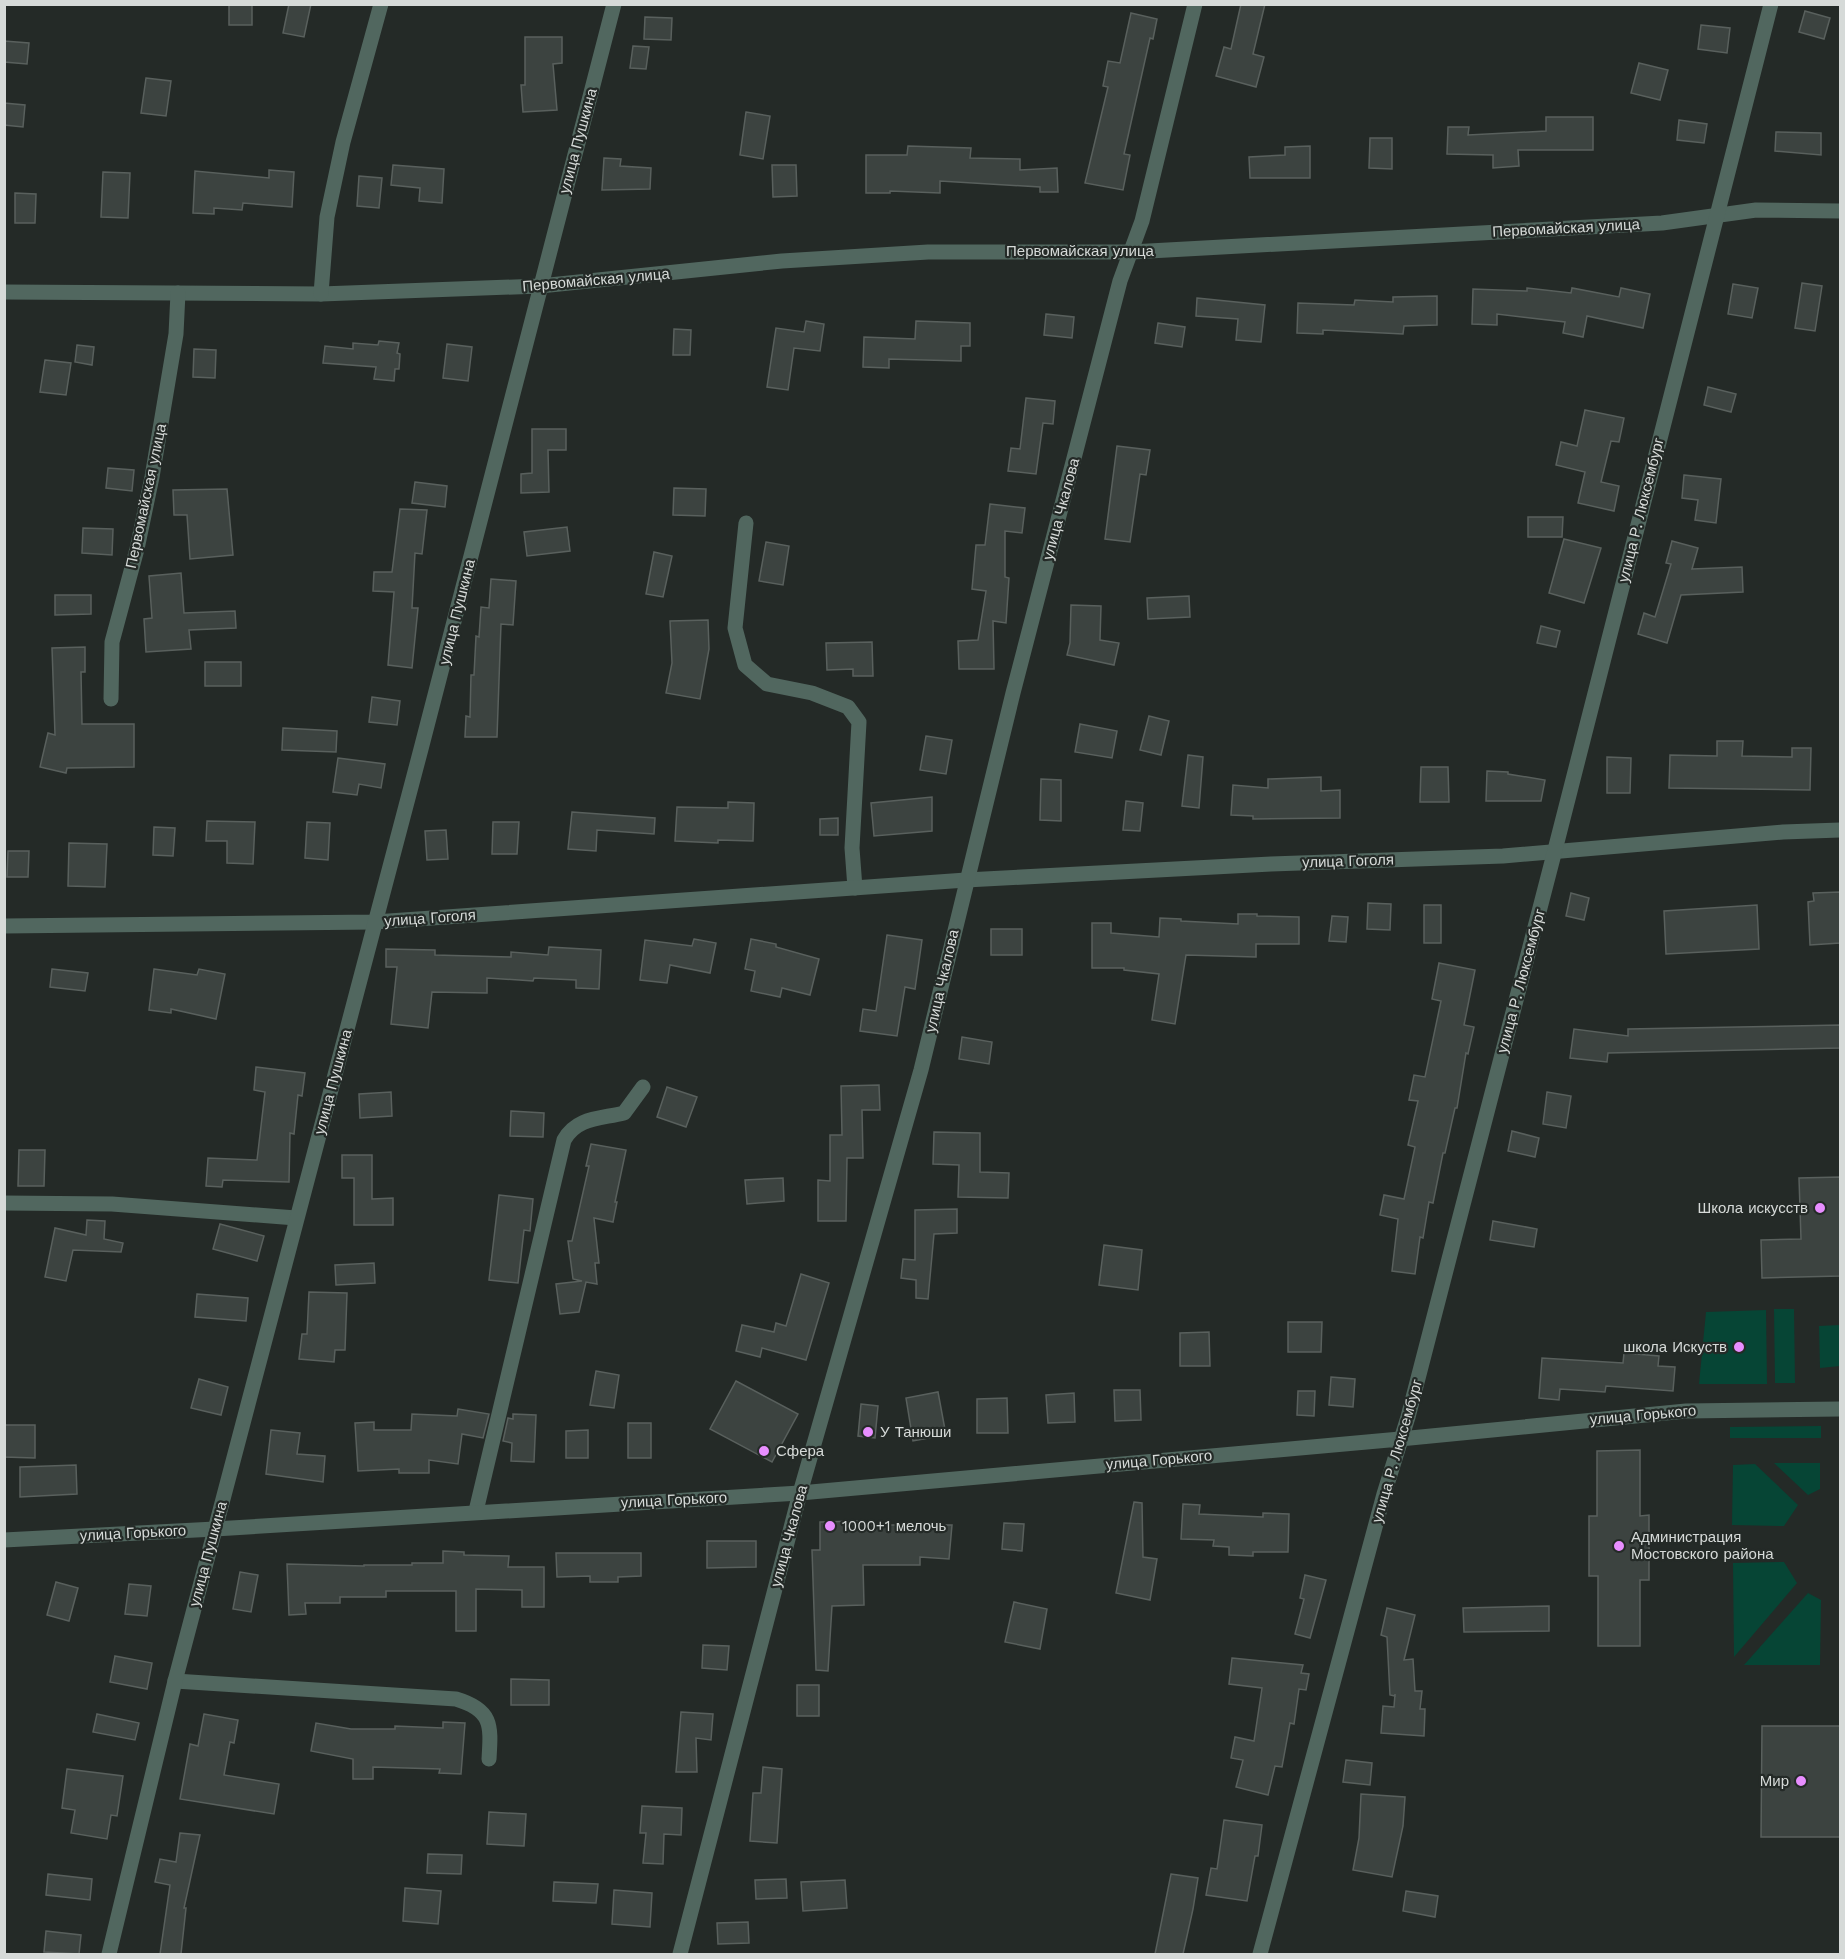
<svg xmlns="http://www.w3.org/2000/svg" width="1845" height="1959" font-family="'Work Sans',sans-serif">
<rect width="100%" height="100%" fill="#242a27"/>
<g fill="#064535">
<path d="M1774,1309H1794L1795,1383H1775Z"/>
<path d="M1766,1310L1767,1384H1699L1706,1312Z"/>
<path d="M1840,1325V1366L1820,1368L1819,1326Z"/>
<path d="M1821,1426V1438H1730V1427Z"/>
<path d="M1774,1463H1820V1489L1808,1495Z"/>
<path d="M1755,1464L1798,1505L1784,1526L1732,1525L1733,1465Z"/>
<path d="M1784,1562L1797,1583L1734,1657L1733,1563Z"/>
<path d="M1808,1593L1821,1600L1820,1665H1744Z"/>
</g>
<g fill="#3c4340" stroke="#59605d" stroke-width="1.5">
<rect x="229" y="4" width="23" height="21"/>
<path d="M289,4H311L304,37L283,33Z"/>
<path d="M1241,4H1265L1253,54L1264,57L1256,87L1216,76L1224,47L1231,49Z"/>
<path d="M1805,11L1830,18L1824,39L1799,32Z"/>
<path d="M1131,13L1157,19L1153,39L1150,38L1124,154L1130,155L1123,190L1085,183L1108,87L1103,86L1108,61L1120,63Z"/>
<path d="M645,17L672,18L671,40L644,39Z"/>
<path d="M1701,25L1730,28L1727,53L1698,49Z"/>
<path d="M525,37H562V63L553,64L557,110L523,112L521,85H525Z"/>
<path d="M4,41L29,43L27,64L4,62Z"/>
<path d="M633,46L649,47L646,69L630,68Z"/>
<path d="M1639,63L1668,70L1660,100L1631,93Z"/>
<path d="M146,78L171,81L166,116L141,113Z"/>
<path d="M4,103L25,105L23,127L4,125Z"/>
<path d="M746,112L770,116L763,159L740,155Z"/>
<path d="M1546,117H1593V150H1518L1519,166L1493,168V155L1447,154L1448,127H1469L1468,135L1546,131Z"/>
<path d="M1679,120L1707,124L1704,143L1677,140Z"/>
<path d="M1776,132L1821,133V155L1775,151Z"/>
<path d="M1370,138H1392V169L1369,168Z"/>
<path d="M908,146L971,148L970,158L1020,159V170L1057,168L1058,192H1040V187L940,181V193L890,191V193H866V155H907Z"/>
<path d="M1310,146V178H1250L1249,157L1285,155V147Z"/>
<path d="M604,158L621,159L620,166L651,168L650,189L602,190Z"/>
<path d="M393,165L444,169L442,203L419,201L420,188L391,185Z"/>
<path d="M772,165H796L797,196L773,197Z"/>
<path d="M269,170L294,172L292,207L243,203L242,210L214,208V214L193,213L195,171L269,178Z"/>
<path d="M103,172L130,173L128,218L101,217Z"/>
<path d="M359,176L382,178L379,208L357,206Z"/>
<path d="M15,193L36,194L35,223H15Z"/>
<path d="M1802,283L1822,286L1815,331L1795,328Z"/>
<path d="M1733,284L1758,288L1752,318L1728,314Z"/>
<path d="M1527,288L1571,293L1572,288L1619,297L1621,288L1650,294L1643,328L1587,316L1583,337L1563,333L1565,322L1497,314V325L1472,324L1473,289L1527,291Z"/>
<path d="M1437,296V325L1404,326L1403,334L1323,330V334L1297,333L1298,303L1354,305L1355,300L1393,302V297Z"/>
<path d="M1197,298L1265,305L1261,342L1236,340L1238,319L1196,316Z"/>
<path d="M1046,314L1074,317L1072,338L1044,335Z"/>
<path d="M806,321L824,324L820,351L794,348L788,390L767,387L776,328L804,332Z"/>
<path d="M916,321L970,323V346H961V361L889,359V368L863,367L864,337L915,339Z"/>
<path d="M1158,323L1185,327L1182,347L1155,343Z"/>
<path d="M674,329L691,330L690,355H673Z"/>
<path d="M379,341L399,343L397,353L400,354L399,369H395L394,381L374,379L376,367L323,363L325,346L353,349V343L378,345Z"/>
<path d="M447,344L472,347L468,381L443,378Z"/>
<path d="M77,345L94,347L92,365L75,362Z"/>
<path d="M194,349L216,350L215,378L193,377Z"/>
<path d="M45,360L71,363L66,395L40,392Z"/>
<path d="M1708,387L1736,394L1731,412L1704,405Z"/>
<path d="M1026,398L1055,401L1053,424L1043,423L1036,474L1008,471L1011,448L1020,449Z"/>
<path d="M1585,410L1624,418L1619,442L1611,441L1601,482L1619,486L1614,511L1578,503L1585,472L1556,465L1561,442L1577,446Z"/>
<path d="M532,429H566V450H548L549,492L521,493V474L532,473Z"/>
<path d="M1117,446L1150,450L1146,475L1140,474L1130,542L1105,539Z"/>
<path d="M108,468L134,470L132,491L106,488Z"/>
<path d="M1684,475L1721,479L1716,523L1695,520L1698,500L1682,498Z"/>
<path d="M415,482L447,486L445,507L412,503Z"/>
<path d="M674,488L706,489L705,516L673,515Z"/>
<path d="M227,489L233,555L190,559L187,515H174L173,490Z"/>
<path d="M990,504L1025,508L1022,533L1005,531V577L1009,578L1006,623L993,621L994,669H959L958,641L978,640L986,591L972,589L976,545H985Z"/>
<path d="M400,509L427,510L422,554L415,553L412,608H418L412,668L388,665L394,592L373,591L374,572H392Z"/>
<path d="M1528,517H1563L1562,537H1528Z"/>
<path d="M567,527L570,551L527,556L524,532Z"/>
<path d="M83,528L113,529L112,555L82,553Z"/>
<path d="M1564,539L1601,548L1584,603L1549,593Z"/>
<path d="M1672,541L1698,548L1692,569L1742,567L1743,592L1681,595L1667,643L1638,634L1644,613L1655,617L1671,564L1666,563Z"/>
<path d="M766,542L789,546L783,585L759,581Z"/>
<path d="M654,552L672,556L663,597L646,594Z"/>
<path d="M181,573L184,613L235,611L236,628L189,630L191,649L146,652L144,619L152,618L149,576Z"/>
<path d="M491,579L516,581L513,625L501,624L497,737H465L466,716L470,717L471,675H474L476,636L479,637L481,607L489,608Z"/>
<path d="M55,595H91V614L55,615Z"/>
<path d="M1189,596L1190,617L1148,619L1147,598Z"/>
<path d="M1071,605L1101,606L1100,640L1119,643L1114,665L1067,655L1070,643Z"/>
<path d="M708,620L709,649L700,699L666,693L672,663L670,621Z"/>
<path d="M1541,626L1560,631L1556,647L1537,643Z"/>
<path d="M872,642L873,676H853V669L827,670L826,643Z"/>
<path d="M85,647V672H81L82,724H134V767L67,768L66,773L40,767L48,733L55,735L52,648Z"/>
<rect x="205" y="662" width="36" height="24"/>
<path d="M372,697L400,701L397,725L369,722Z"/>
<path d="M1149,716L1169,721L1161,755L1140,750Z"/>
<path d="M1080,724L1117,731L1112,758L1075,752Z"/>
<path d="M283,728L337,731L336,752L282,750Z"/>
<path d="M926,736L952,740L946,774L920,770Z"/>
<path d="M1717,741H1743L1742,756L1792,757V748H1811L1810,790L1669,788L1670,755L1717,756Z"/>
<path d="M1188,755L1203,757L1199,808L1182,806Z"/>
<path d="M1607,757L1631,758L1630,793H1607Z"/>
<path d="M338,758L385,764L381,788L359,784L357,795L333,792Z"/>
<path d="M1421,767H1448L1449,802H1420Z"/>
<path d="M1487,771L1508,772V774L1545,780L1541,801H1486Z"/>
<path d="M1321,777V791L1340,790V818L1253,819V816L1231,815L1233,785L1268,788V779Z"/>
<path d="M1041,779L1061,780V821L1040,820Z"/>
<path d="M932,797V831L874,836L871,803Z"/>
<path d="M1126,801L1143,803L1140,831L1123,830Z"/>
<path d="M728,802L754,803L753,841L718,840V843L675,841L677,807L728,808Z"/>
<path d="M572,812L655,818L654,834L597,830L596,851L568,849Z"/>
<path d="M838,818V835H820V819Z"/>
<path d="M207,821L255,822L253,864L227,863V841H206Z"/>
<path d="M307,822L330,823L328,860L305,858Z"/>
<path d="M493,822H519L517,854H492Z"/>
<path d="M154,827L175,828L173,856L153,855Z"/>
<path d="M446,830L448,859L427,860L425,831Z"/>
<path d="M69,843L107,844L105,887L68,886Z"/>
<path d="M8,851H29L28,877H7Z"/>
<path d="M1840,892V943L1810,945L1808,902L1814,901L1813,893Z"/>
<path d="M1571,893L1589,898L1584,920L1566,916Z"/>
<path d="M1368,903L1391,904L1390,930L1367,929Z"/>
<rect x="1424" y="905" width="17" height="38"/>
<path d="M1757,905L1759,949L1666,954L1664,911Z"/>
<path d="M1238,914H1257V916L1299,917V944H1256V957L1186,955L1175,1024L1152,1020L1159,974L1124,970V968H1092V923H1111V933L1159,937L1160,918L1181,919V921L1238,924Z"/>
<path d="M1332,916L1348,917L1346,942L1329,941Z"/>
<rect x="991" y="929" width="31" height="26"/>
<path d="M887,935L922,940L915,989L905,987L897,1036L860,1031L863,1009L876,1011Z"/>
<path d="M694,939L716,943L710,973L670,965L667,983L640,980L645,940L692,946Z"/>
<path d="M751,939L776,944V947L819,959L810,995L782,988L780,997L751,991L755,971L745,969Z"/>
<path d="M549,947L601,950L599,989L576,988V980L534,978L533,981L487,978V993L432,992L428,1028L391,1024L397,967H386V949L435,950V955L511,957V952L548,955Z"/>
<path d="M1439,963L1475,970L1464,1025L1474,1027L1468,1054L1466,1053L1457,1108H1455L1445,1153H1443L1433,1203L1429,1202L1423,1238L1420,1237L1415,1274L1392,1271L1398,1219L1380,1215L1384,1195L1404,1199L1415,1147L1408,1145L1418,1101L1409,1100L1414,1075L1425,1077L1441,1001L1432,999Z"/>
<path d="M52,969L88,973L85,991L50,987Z"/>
<path d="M154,969L197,975L199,969L225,974L216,1019L171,1009V1013L149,1010Z"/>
<path d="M1840,1025V1048L1608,1053L1607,1062L1570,1058L1574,1029L1628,1036V1029Z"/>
<path d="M962,1037L992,1042L989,1064L959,1059Z"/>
<path d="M256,1067L305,1073L302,1096L298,1095L294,1134L290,1133L289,1182L223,1180L222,1187L206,1186L208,1158L257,1160L265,1092L254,1090Z"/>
<path d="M879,1085L880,1110H862L863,1158H847L846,1221H818V1180L830,1181V1135H842L841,1086Z"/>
<path d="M667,1087L697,1097L686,1127L657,1117Z"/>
<path d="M391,1092L392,1116L360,1118L359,1094Z"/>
<path d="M1547,1092L1571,1096L1566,1128L1543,1124Z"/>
<path d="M511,1111L544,1113L543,1137L510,1136Z"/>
<path d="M1512,1131L1539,1138L1535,1157L1508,1151Z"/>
<path d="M934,1132L980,1133V1172L1009,1173L1008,1198L958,1197L959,1165L933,1164Z"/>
<path d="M591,1144L626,1150L615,1202H617L613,1222L594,1218L599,1263H595L597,1284L586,1282L579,1312L560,1314L556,1284L582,1281L573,1279L568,1241H572L589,1166H586Z"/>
<path d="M19,1150H45L44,1186H18Z"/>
<path d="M342,1155H372V1199L393,1198V1225H354V1178H342Z"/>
<path d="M1840,1177V1276L1762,1278L1761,1240L1801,1239L1799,1178Z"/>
<path d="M783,1178L784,1201L747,1204L745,1180Z"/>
<path d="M499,1195L533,1199L530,1231L524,1230L518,1283L489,1280Z"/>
<path d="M957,1209V1233L934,1234L928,1299L916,1298V1280L901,1278L903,1259L915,1260V1210Z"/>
<path d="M87,1220L105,1221L104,1239L123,1243L121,1252L73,1250L66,1281L45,1277L55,1228L86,1235Z"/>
<path d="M1493,1221L1537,1229L1534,1247L1490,1240Z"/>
<path d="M220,1224L264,1236L257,1261L213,1249Z"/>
<path d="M1104,1245L1142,1250L1138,1290L1099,1285Z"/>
<path d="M374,1263L375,1283L336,1285L335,1265Z"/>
<path d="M801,1274L829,1283L806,1360L762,1348L760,1357L736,1351L742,1325L774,1332L776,1323L786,1326Z"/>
<path d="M309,1292L347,1293L345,1350H335L334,1362L299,1359L302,1334H307Z"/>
<path d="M197,1294L248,1298L246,1321L195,1317Z"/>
<path d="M1288,1322H1322L1321,1352H1288Z"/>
<path d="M1209,1332L1210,1366H1180V1333Z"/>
<path d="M1624,1353L1659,1356L1658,1366L1675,1367L1673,1391L1606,1386L1605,1392L1560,1389L1559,1400L1539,1398L1542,1358L1623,1363Z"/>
<path d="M596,1371L619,1375L614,1408L590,1405Z"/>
<path d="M1331,1377L1355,1379L1353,1407L1329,1405Z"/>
<path d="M199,1379L228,1387L221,1415L191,1408Z"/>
<path d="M736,1381L798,1414L772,1462L710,1429Z"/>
<path d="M1114,1390H1140L1141,1420L1115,1421Z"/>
<path d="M1298,1391H1315L1314,1416L1297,1415Z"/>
<path d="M938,1392L946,1435L913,1441L906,1398Z"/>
<path d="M1074,1393L1075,1422L1048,1423L1046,1395Z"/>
<path d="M1007,1398L1008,1433H977V1399Z"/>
<path d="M861,1404L878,1406L875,1438L858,1436Z"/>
<path d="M458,1409L489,1414L483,1438L462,1434L458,1464L429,1460V1473H399V1469L358,1471L355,1423L374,1422V1430H411L412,1414L457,1416Z"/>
<path d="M513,1414L536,1415L534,1462L511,1461L512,1443L503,1441L508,1418L513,1419Z"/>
<rect x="628" y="1423" width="23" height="35"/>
<path d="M4,1425H35V1458L4,1457Z"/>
<path d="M271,1430L300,1433L297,1454L325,1456L323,1482L266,1474Z"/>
<path d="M588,1430V1458H566V1431Z"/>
<path d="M1640,1450V1516L1649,1515V1580H1640V1646H1598V1576H1589V1516H1597V1451Z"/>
<path d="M76,1465L77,1494L20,1497V1467Z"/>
<path d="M1134,1502L1142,1503L1143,1557L1157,1559L1150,1600L1116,1593Z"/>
<path d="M1183,1504L1200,1505L1199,1514L1263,1517V1513L1289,1514L1288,1552H1253V1556L1229,1555V1547L1213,1546L1214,1540L1181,1539Z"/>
<path d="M857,1521L858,1525H952L949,1559L920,1557V1565H863L864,1605L832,1606L828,1671L816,1670L812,1550H820V1522Z"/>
<path d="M1004,1523L1024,1524L1022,1551L1002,1549Z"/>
<path d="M707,1541H756V1567L707,1568Z"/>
<path d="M443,1551L464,1552V1555L509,1556L508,1567H544V1607H522V1590L476,1589V1631H456V1591H386V1597H340V1603H305L306,1614L289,1615L287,1564L364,1566V1565H412V1563H443Z"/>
<path d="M556,1553H641V1576L618,1577V1582H590V1576L557,1577Z"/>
<path d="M240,1572L258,1575L251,1612L233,1609Z"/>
<path d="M1305,1575L1326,1580L1310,1638L1295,1634L1304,1599L1300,1598Z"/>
<path d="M56,1582L78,1588L69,1621L47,1615Z"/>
<path d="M129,1584L151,1586L147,1616L125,1614Z"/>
<path d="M1014,1602L1047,1609L1040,1649L1005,1642Z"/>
<path d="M1549,1606V1631L1464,1632L1463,1608Z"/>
<path d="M1387,1608L1415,1615L1404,1660L1413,1659L1415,1691H1422L1420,1709H1425L1424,1736L1381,1733L1383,1706L1394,1707L1395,1694V1696L1390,1695L1387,1637L1381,1635Z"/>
<path d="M703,1645L729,1646L727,1670L702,1668Z"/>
<path d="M115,1656L152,1663L147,1689L110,1682Z"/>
<path d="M1232,1658L1303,1665L1301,1673L1309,1674L1306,1690L1299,1689L1294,1724L1290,1723L1282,1767L1275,1766L1268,1795L1236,1787L1243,1760L1231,1758L1235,1737L1254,1741L1262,1688L1229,1684Z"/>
<path d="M511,1679L549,1680V1705H511Z"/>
<rect x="797" y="1685" width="22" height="31"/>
<path d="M681,1712L713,1714L711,1740L696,1738L697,1772H676Z"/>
<path d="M97,1714L139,1723L135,1740L93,1732Z"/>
<path d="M204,1714L238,1720L234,1743L230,1742L224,1775L279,1784L274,1814L180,1799L190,1744L198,1746Z"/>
<path d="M443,1722L465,1723L461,1774L439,1773L440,1769L373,1767V1779H353V1759L311,1751L316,1723L351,1729H395V1726L443,1728Z"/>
<path d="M1762,1726H1840V1837H1761Z"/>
<path d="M1346,1760L1372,1763L1370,1785L1343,1782Z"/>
<path d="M763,1767L782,1769L777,1843L750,1841L753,1793H761Z"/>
<path d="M67,1769L123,1776L117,1816L111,1815L107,1839L71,1833L75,1810L62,1808Z"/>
<path d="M1361,1794L1405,1797L1403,1826L1392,1877L1353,1870L1359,1838Z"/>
<path d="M642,1806L682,1808L681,1835L664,1834L663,1864L643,1863L646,1833H640Z"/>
<path d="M489,1812L526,1814L524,1846L487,1844Z"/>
<path d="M1224,1820L1262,1825L1258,1856H1255L1247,1901L1206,1895L1211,1868L1217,1869Z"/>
<path d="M180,1833L200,1835L184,1908H186L181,1954H160L170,1885L155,1882L160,1859L176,1862Z"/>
<path d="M428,1854L462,1855L461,1874L427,1873Z"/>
<path d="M48,1874L92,1879L90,1900L46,1895Z"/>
<path d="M1171,1874L1198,1878L1193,1909L1183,1954H1155Z"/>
<path d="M786,1879L787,1898L756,1899L755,1880Z"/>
<path d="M845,1880L847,1908L803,1911L801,1882Z"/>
<path d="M554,1882L598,1884L596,1903L553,1901Z"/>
<path d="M405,1888L441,1891L438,1924L403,1921Z"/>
<path d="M614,1890L652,1893L650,1927L612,1924Z"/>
<path d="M1406,1891L1438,1896L1435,1917L1403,1911Z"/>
<path d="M748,1922L749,1943L718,1944L717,1923Z"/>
<path d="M46,1931L81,1935L79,1954L44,1952Z"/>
</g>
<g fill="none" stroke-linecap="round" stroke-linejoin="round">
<g stroke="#51675f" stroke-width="15">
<path d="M4,292L321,294L540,286L782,261L928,252H1131L1662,223L1756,210L1840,211"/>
<path d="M321,294L327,217L343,142L381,4"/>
<path d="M746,523L735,628L745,665L767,684L812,693L848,707L859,722L852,848L855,888"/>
<path d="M111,699L112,642L137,549L152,477L176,334L178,293"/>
<path d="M4,926L375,922L966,880L1271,864L1503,856L1783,832L1840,830"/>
<path d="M4,1203L112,1204L296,1218"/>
<path d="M476,1511L564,1140C577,1117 600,1119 624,1113L643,1087"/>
<path d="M4,1540L215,1529L800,1493L1400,1439L1686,1411L1840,1409"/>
<path d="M175,1681L456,1699C493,1710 491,1726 489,1759"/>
<path d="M109,1954L175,1681L421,749L614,4"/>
<path d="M680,1954L800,1493L921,1070L1013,693L1120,281L1142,221L1195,4"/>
<path d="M1260,1954L1384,1494L1408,1417L1555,850L1771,4"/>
</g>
</g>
<g fill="#e88eff" stroke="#242a27" stroke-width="2">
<circle cx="1820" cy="1208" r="6"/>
<circle cx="1739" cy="1347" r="6"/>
<circle cx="868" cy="1432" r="6"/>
<circle cx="764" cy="1451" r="6"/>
<circle cx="830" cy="1526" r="6"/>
<circle cx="1619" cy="1546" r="6"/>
<circle cx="1801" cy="1781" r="6"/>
</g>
<g text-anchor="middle" stroke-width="4.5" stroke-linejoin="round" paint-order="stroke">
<g font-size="15" fill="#d6dad8" stroke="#242a27">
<text transform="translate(578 141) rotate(-75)" y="5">улица Пушкина</text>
<text transform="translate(1566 228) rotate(-3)" y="5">Первомайская улица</text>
<text x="1080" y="256">Первомайская улица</text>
<text transform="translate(596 280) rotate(-5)" y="5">Первомайская улица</text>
<text transform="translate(146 496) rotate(-78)" y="5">Первомайская улица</text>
<text transform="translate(1061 509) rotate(-75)" y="5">улица Чкалова</text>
<text transform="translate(1641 510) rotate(-76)" y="5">улица Р. Люксембург</text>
<text transform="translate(457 612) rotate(-76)" y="5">улица Пушкина</text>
<text transform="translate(1348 861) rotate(-2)" y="5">улица Гоголя</text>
<text transform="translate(430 918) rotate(-4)" y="5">улица Гоголя</text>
<text transform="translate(942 981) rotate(-77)" y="5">улица Чкалова</text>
<text transform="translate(1521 981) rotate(-75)" y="5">улица Р. Люксембург</text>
<text transform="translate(333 1082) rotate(-75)" y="5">улица Пушкина</text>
<text transform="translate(1643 1415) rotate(-5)" y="5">улица Горького</text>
<text transform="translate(1397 1451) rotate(-74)" y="5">улица Р. Люксембург</text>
<text transform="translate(1159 1460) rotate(-5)" y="5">улица Горького</text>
<text transform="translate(674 1500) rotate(-3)" y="5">улица Горького</text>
<text transform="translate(133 1533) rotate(-3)" y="5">улица Горького</text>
<text transform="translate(789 1536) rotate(-75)" y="5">улица Чкалова</text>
<text transform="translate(208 1554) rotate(-75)" y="5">улица Пушкина</text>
</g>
<g font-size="15" fill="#d6dad8" stroke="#242a27" text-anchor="start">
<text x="1808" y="1213" text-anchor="end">Школа искусств</text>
<text x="1727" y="1352" text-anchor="end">школа Искуств</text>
<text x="880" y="1437">У Танюши</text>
<text x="776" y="1456">Сфера</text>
<text x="842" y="1531">1000+1 мелочь</text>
<text x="1631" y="1542">Администрация<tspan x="1631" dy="17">Мостовского района</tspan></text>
<text x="1789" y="1786" text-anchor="end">Мир</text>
</g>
</g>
<rect width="1845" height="1959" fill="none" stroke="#d6dad8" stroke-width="12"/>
</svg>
